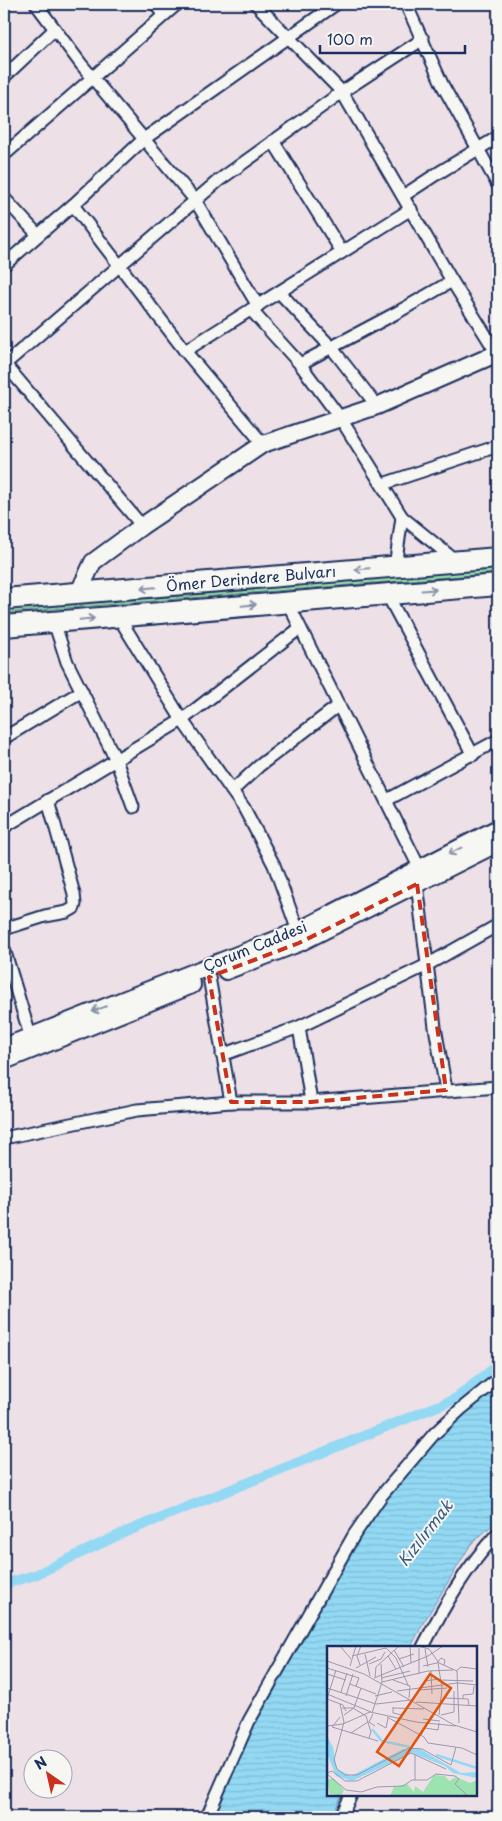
<svg xmlns="http://www.w3.org/2000/svg" width="502" height="1821" font-family="'Playpen Sans',sans-serif">
<defs>
<pattern id="grass-dots" width="8" height="8" patternUnits="userSpaceOnUse" patternTransform="scale(1.25)"><rect width="8" height="8" fill="#9de3b0"/><path d="M2 2h.1M6 6h.1" fill="none" stroke="#87c39a" stroke-width="1.8" stroke-linecap="round"/></pattern>
<pattern id="water-rules" width="6" height="5" patternUnits="userSpaceOnUse" patternTransform="scale(1.25)"><rect width="6" height="5" fill="#93d9f4"/><path d="M0 2.5h6" fill="none" stroke="#7ebbd4"/></pattern>
</defs>
<rect width="100%" height="100%" fill="#eee0e7"/>
<filter id="ink" filterUnits="userSpaceOnUse"><feTurbulence type="fractalNoise" baseFrequency=".02" numOctaves="2"/><feDisplacementMap in="SourceGraphic" scale="10" xChannelSelector="R" yChannelSelector="G"/><feConvolveMatrix kernelMatrix="1 2 1 2 8 2 1 2 1" color-interpolation-filters="sRGB"/></filter>
<g filter="url(#ink)">
<path fill="url(#grass-dots)" stroke="#5c8987" d="M498,566V573L4,613V607Z"/>
<path fill="url(#water-rules)" stroke="#6395b8" d="M498,1379V1520L471,1544L422,1625L411,1647H328V1795H342L332,1817H207L249,1721L354,1535L410,1461Z"/>
<g fill="none" stroke-linecap="round" stroke-linejoin="round">
<path stroke="#93d9f4" stroke-width="10" d="M4,1584L35,1575L123,1533L455,1399L498,1365"/>
<g stroke="#1b2f5e" stroke-width="15">
<g id="street">
<path d="M36,4L81,64L195,200L258,306"/>
<path d="M156,4L163,15"/>
<path d="M256,4L342,92L452,281L498,355"/>
<path d="M406,4L443,86L498,185"/>
<path d="M4,77L55,29"/>
<path d="M273,141L342,252"/>
<path d="M4,155L177,4"/>
<path d="M403,196L435,175L498,137"/>
<path d="M4,198L38,235"/>
<path d="M73,205L185,351L263,444"/>
<path d="M4,265L73,205L144,139L336,4"/>
<path d="M279,292L331,347L377,406"/>
<path d="M251,310L300,364L341,419L402,517"/>
<path d="M185,351L411,209"/>
<path d="M4,363L142,526"/>
<path d="M5,364L218,181L342,92L423,39"/>
<path d="M300,364L398,312L452,281"/>
<path d="M383,484L498,446"/>
<path d="M395,567L402,517L456,561"/>
<path d="M387,594L473,755"/>
<path d="M287,601L420,869"/>
<path d="M118,616L182,720L244,808L274,865L298,931"/>
<path d="M54,622L67,662L116,760L133,807"/>
<path d="M4,738L82,691"/>
<path d="M232,791L259,766L339,705"/>
<path d="M387,800L498,740"/>
<path d="M4,827L182,720L300,628"/>
<path d="M417,884L435,1027L446,1090"/>
<path d="M4,929L45,916L67,912L74,908L75,904L74,894L48,800"/>
<path d="M4,949L32,1042"/>
<path d="M209,977L231,1102"/>
<path d="M299,1027L427,965L498,925"/>
<path d="M222,1055L299,1027L311,1102"/>
<path d="M4,1138L137,1110L231,1102H311L498,1087"/>
<path d="M423,1647C444,1606 466,1567 498,1533"/>
<path d="M207,1817L249,1721L354,1535L381,1496L434,1434L461,1409L498,1379"/>
<path d="M341,1817L351,1795"/>
</g>
</g>
<g stroke="#1b2f5e" stroke-width="20">
<g id="secondary">
<path d="M78,594L93,562L142,526L263,444L377,406L498,353"/>
<path d="M226,971L299,943L498,843"/>
<path d="M4,1047L298,931L498,828"/>
<path d="M4,1061L192,985"/>
</g>
</g>
<g stroke="#1b2f5e" stroke-width="24">
<g id="highway">
<path d="M4,599L498,558"/>
<path d="M4,626L498,585"/>
</g>
</g>
<use href="#street" stroke="#f6f6f2" stroke-width="11"/>
<use href="#secondary" stroke="#f6f6f2" stroke-width="16"/>
<use href="#highway" stroke="#f6f6f2" stroke-width="20"/>
</g>
<defs><path id="oneway-shaft" d="M-6 0H5M1.5-3L5.5 0L1.5 3" fill="none" stroke-width="1.6" stroke-linecap="round" stroke-linejoin="round" transform="scale(1.25)"/></defs>
<g stroke="#8892a8">
<use href="#oneway-shaft" transform="translate(362 569) rotate(175)"/>
<use href="#oneway-shaft" transform="translate(148 588) rotate(175)"/>
<use href="#oneway-shaft" transform="translate(429 590) rotate(-4)"/>
<use href="#oneway-shaft" transform="translate(249 605) rotate(-5)"/>
<use href="#oneway-shaft" transform="translate(87 619) rotate(-5)"/>
<use href="#oneway-shaft" transform="translate(455 851) rotate(152)"/>
<use href="#oneway-shaft" transform="translate(99 1009) rotate(159)"/>
</g>
</g>
<path fill="none" stroke="#c8321e" stroke-width="4" stroke-dasharray="10 6" stroke-linejoin="round" d="M417,884L446,1090L311,1102H231L209,977L299,943Z"/>
<g text-anchor="middle" stroke-width="4" stroke-linejoin="round" paint-order="stroke">
<g font-size="15" fill="#1b2f5e" stroke="#f6f6f2">
<text transform="translate(251 579) rotate(-5)" y="5">Ömer Derindere Bulvarı</text>
<text transform="translate(255 947) rotate(-22)" y="5">Çorum Caddesi</text>
</g>
<g font-size="16" font-style="italic" fill="#395a84" stroke="#f6f6f2">
<text transform="translate(425 1533) rotate(-52)" y="6">Kızılırmak</text>
</g>
</g>
<g transform="translate(327 1646)">
<rect width="150" height="150" fill="#eee0e7"/>
<path d="M107,129L118,130L122,135L129,131L143,137L150,134V150H63L67,141L80,138L87,146L88,140L96,146Z" fill="#9de3b0"/>
<path d="M6,132L17,144L14,150L3,148L0,134Z" fill="#9de3b0"/>
<path d="M0,90L6,101L10,123L24,130L76,103L91,102L134,127L150,126V132L126,127L118,120L85,107L25,135L9,130L0,108Z" fill="#93d9f4"/>
<path fill="none" stroke="#93d9f4" stroke-width="2.5" d="M45,83L55,95L83,101M109,109L150,122"/>
<path fill="none" stroke="#9a99b0" stroke-width="1" d="M13,0L24,13M83,0L84,17M91,0L102,3L112,17L130,25L132,77M59,2L69,12L81,39M98,3L101,21M67,4L77,21M38,8L43,30M25,10L59,2M61,10L69,23M72,13L87,8M0,15L37,28L127,79L150,86M111,17L115,42L112,69M42,18L54,13L58,6M33,19L30,10L34,0M23,20L29,0M96,20L110,17L114,12L118,14L117,19M0,22L32,32L29,40M29,22L49,11M104,25L105,48M129,25L134,21L150,23M0,28L19,34M92,28V2M48,31L49,21L72,0M47,32L101,10L116,0M54,32L83,25M66,34L83,40L82,52M113,34L146,35M97,35L113,33M55,36L101,25L126,24M131,37L150,39M23,38L49,48M0,42L49,58L84,54M92,44L120,42M70,45L130,37M14,46L20,27M0,48L44,66M19,50L26,28M48,50L65,46M118,52L141,53L142,60M0,53L9,24M0,53L16,59L19,65M136,53V49L146,48L147,40M89,56L150,60M13,58L17,76L7,114L10,123L18,129H30L82,102L95,103L124,119L129,101M66,61V67L75,69M15,62H26L39,70L44,86L42,92M66,62L97,63M45,67L55,36L54,18M46,68L42,76L48,80M17,69L27,62L34,42M114,69L127,66V45M13,71L5,81L51,95M60,71L97,91L101,97L135,102L150,109M96,73L113,75M50,77L59,82L61,72M0,80L16,78L43,66L89,76L129,80M24,87L41,76M94,89L98,82L111,84L112,77M0,127L5,125L18,135H30L84,107L119,123M0,128L19,144L34,146L50,141L76,140L85,134H100L109,128L128,130L132,133L128,138L141,150M88,134V108"/>
<path fill="#de5710" fill-opacity="0.15" stroke="#de5710" stroke-width="2.5" d="M103,28L124,42L72,120L50,106Z"/>
<rect width="150" height="150" fill="none" stroke="#1b2f5e" stroke-width="2.5"/>
</g>
<rect width="502" height="1821" fill="none" stroke="#f6f6f2" stroke-width="20"/>
<rect x="10" y="10" width="482" height="1801" fill="none" stroke="#1b2f5e" stroke-width="2" filter="url(#ink)"/>
<g transform="translate(48 1774) rotate(326)"><circle r="24" fill="#f6f6f2" stroke="#9ea6b7"/>
<path d="M0-4L9 19L0 12L-9 19Z" fill="#c8321e"/>
<text y="-8" font-size="14" font-weight="bold" text-anchor="middle" fill="#1b2f5e">N</text>
</g>
<path d="M320 45v8h145v-8" fill="none" stroke="#1b2f5e" stroke-width="2.5"/>
<text x="327" y="45" font-size="15" fill="#1b2f5e" stroke="#f6f6f2" stroke-width="4" paint-order="stroke">100 m</text>
</svg>
